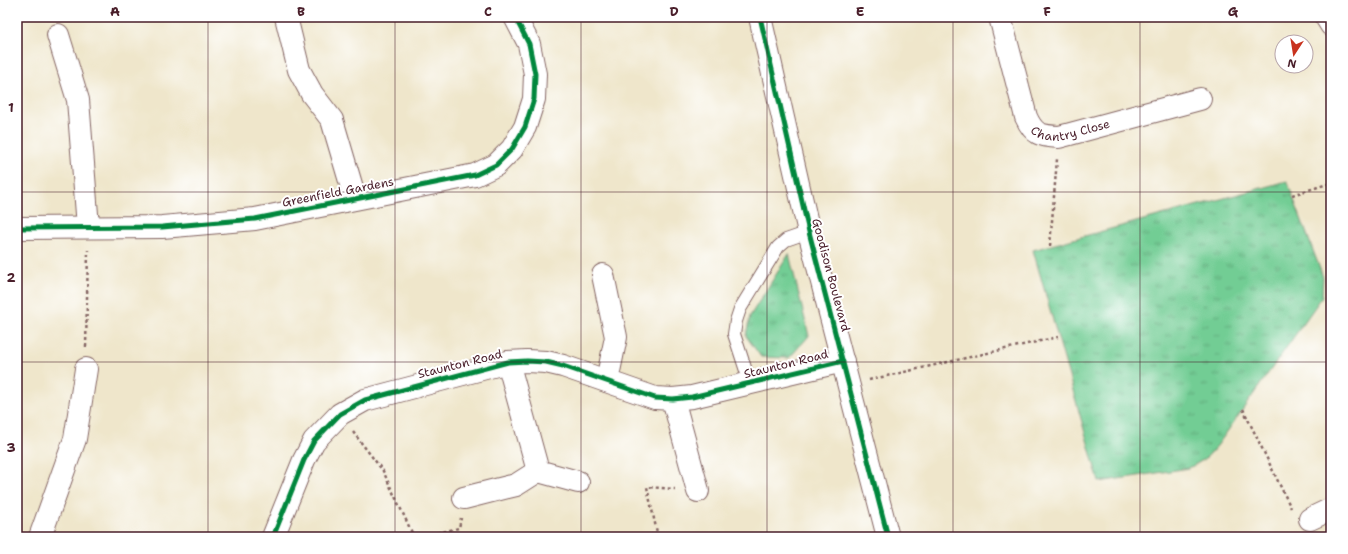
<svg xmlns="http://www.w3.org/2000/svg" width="1348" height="554" font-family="'Shantell Sans',sans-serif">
<defs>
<pattern id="grass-tufts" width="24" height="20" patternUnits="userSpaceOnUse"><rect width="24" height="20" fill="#72cd94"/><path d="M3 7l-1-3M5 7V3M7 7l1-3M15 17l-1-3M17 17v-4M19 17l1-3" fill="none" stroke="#60a679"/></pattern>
</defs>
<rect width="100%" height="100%" fill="#fff"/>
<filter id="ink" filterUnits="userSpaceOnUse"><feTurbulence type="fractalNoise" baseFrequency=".025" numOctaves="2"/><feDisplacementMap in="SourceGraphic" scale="8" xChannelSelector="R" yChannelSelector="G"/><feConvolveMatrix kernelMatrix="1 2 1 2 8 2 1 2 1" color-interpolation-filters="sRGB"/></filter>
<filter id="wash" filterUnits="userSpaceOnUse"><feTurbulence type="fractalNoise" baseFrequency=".012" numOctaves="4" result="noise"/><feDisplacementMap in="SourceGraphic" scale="16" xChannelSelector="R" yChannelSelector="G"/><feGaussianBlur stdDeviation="0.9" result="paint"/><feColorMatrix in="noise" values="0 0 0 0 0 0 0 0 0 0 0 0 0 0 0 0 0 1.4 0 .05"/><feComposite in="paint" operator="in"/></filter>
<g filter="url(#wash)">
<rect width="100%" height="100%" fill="#efe6cb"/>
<g fill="url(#grass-tufts)" stroke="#5e7660">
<path d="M1287,181L1323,277L1322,297L1217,446L1205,459L1189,468L1099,482L1033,250Z"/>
<path d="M789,254L809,336L789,358L761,357L746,336L750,316Z"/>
</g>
</g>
<g filter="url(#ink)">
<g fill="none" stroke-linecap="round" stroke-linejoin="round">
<g stroke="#846563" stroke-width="14">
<path id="service" d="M750,383L734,334L736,321L740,309L778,247L786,240L809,232"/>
</g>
<g stroke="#846563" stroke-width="24">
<g id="minor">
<path d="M286,17L299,70L312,94L332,120L355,198"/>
<path id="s1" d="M1000,17L1026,117C1034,135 1041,136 1059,137L1200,99"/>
<path d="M1326,17L1331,25"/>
<path d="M58,35L78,100L88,227"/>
<path d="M17,228L162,227L255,219L475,175L496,165L512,149L525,127L534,99L535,74L529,44L515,17"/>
<path d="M603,275L616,337L607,381"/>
<path d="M673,399L698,491"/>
<path d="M538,471L578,482"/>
<path d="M464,498L516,485L538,471L508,362"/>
<path d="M1310,519L1331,509"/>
<path d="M40,537L75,439L86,369"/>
<path d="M273,537L304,460L314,441L340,414L365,400L508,362L527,361L546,362L563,366L655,398L673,399L692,397L843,361"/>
</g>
</g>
<g stroke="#846563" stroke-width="24">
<path id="tertiary" d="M760,17L809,232L888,537"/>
</g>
<g stroke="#846563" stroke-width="2.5" stroke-dasharray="3 3" stroke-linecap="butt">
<path d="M1292,195L1331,183"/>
<path d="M1050,246L1057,159"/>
<path d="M86,347L88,250"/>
<path d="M869,380L1058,337"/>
<path d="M1243,409L1291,508"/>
<path d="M353,432L383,471L414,537"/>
<path d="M420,537L459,528L461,518"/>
<path d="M658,537L647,487L675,489"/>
</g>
<use href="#service" stroke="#fff" stroke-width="12"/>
<use href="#minor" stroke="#fff" stroke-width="22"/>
<use href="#tertiary" stroke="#fff" stroke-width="22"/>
<g stroke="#fff" stroke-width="8">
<g id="cycleway">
<path d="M760,17L809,232L888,537"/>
<path d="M17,228L162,227L255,219L475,175L496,165L512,149L525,127L534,99L535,74L529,44L515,17"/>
<path d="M273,537L304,460L314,441L340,414L365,400L508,362L527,361L546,362L563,366L655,398L673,399L692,397L843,361"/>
</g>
</g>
<use href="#cycleway" stroke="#00873e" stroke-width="5"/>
</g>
</g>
<path fill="none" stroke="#4a1f2b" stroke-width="1" stroke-opacity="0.55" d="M208,17V537M395,17V537M581,17V537M767,17V537M953,17V537M1140,17V537M17,192H1331M17,362H1331"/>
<g text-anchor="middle" stroke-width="4" stroke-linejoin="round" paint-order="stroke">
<g font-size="12" fill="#4a1f2b" stroke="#fff">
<text dy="4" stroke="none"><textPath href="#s1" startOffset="157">Chantry Close</textPath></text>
<text transform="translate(338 192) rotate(-11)" y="4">Greenfield Gardens</text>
<text transform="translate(831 275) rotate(75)" y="4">Goodison Boulevard</text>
<text transform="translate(460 364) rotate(-14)" y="4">Staunton Road</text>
<text transform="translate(786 364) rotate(-14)" y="4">Staunton Road</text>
</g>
</g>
<rect width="1348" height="554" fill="none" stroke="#fff" stroke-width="44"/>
<g transform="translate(1294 54) rotate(192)"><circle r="19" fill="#ffffff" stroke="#b7a5aa"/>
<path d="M0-3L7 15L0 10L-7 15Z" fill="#c8321e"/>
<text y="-6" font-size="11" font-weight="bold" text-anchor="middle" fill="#4a1f2b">N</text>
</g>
<rect x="22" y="22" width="1304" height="510" fill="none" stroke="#4a1f2b" stroke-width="1.5"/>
<g font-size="13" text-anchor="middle" font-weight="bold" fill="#4a1f2b">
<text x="115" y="16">A</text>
<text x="301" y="16">B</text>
<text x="488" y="16">C</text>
<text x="674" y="16">D</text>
<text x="860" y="16">E</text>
<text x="1047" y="16">F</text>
<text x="1233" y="16">G</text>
<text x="11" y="112">1</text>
<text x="11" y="282">2</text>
<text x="11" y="452">3</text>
</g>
</svg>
